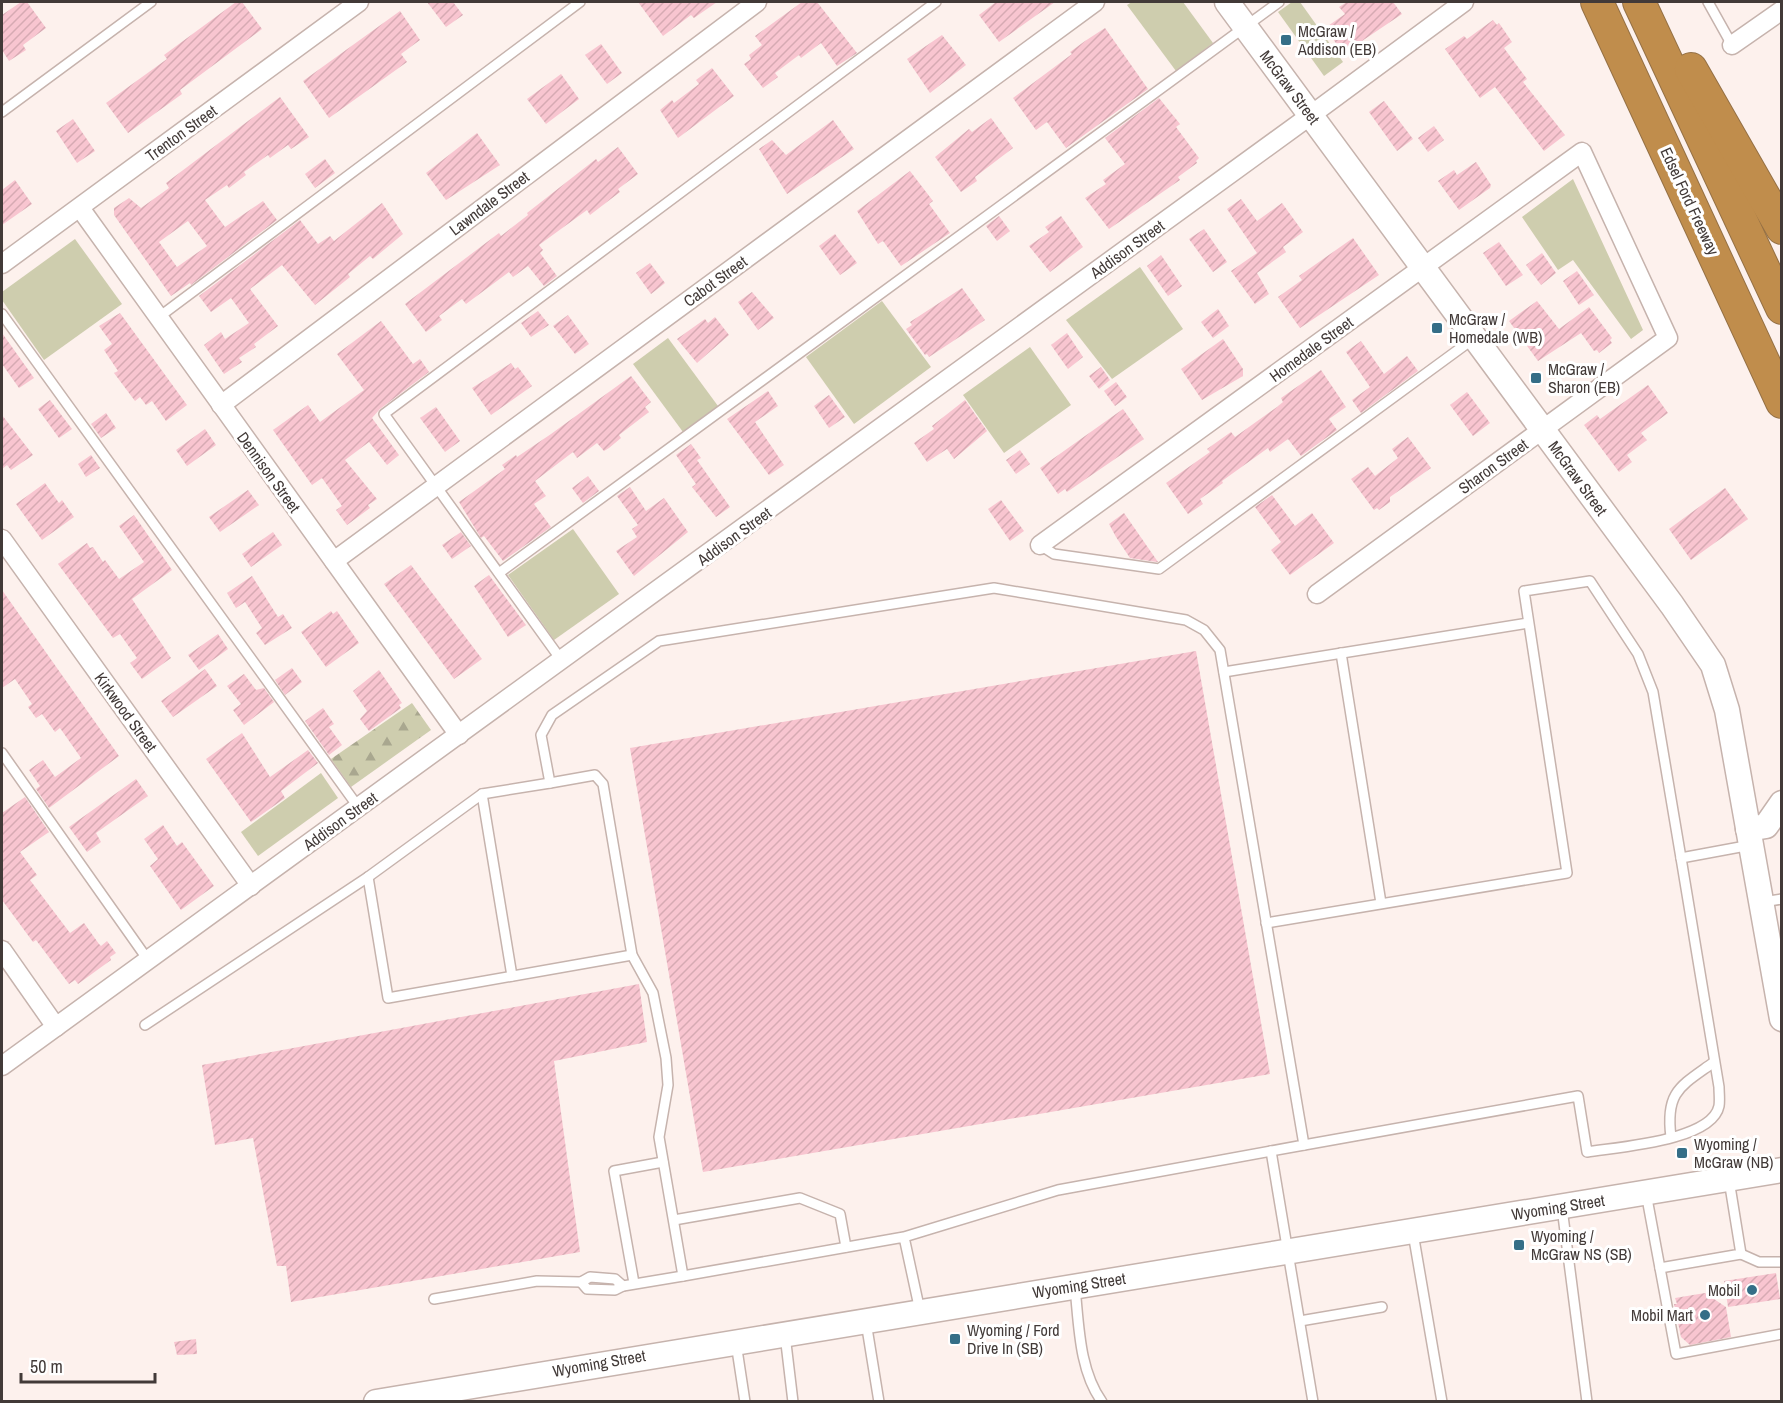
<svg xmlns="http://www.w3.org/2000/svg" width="1783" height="1403" font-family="'Archivo Narrow',sans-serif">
<defs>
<pattern id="forest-firs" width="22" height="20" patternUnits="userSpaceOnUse" patternTransform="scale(1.5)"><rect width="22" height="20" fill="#cecdae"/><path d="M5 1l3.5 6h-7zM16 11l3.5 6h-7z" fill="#a9a78f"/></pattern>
<pattern id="building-hatch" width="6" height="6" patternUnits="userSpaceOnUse" patternTransform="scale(1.5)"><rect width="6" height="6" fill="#f8c5d0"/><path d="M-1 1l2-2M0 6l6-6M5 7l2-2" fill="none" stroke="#d6aab3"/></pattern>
</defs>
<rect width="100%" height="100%" fill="#fdf1ed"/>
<g fill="#cecdae">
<path d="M1132,2H1183L1213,43L1176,71L1127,5Z"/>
<path d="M1292,2H1300L1343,62L1324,76L1278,12Z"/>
<path d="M1573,179L1643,330L1631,339L1573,260L1558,270L1522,217Z"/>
<path d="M75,239L122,304L44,360L2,300V292Z"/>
<path d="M1140,267L1183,329L1112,379L1066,320Z"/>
<path d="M882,301L931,367L854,424L806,357Z"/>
<path d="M668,338L718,406L683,432L633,364Z"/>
<path d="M1030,347L1071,405L1004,453L963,395Z"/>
<path d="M573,529L619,594L554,640L508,575Z"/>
<path d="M321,773L338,798L258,856L241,832Z"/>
</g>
<path fill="url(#forest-firs)" d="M412,703L431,730L351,787L331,759Z"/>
<g fill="url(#building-hatch)" fill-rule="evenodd">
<path d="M21,2H27L46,28L23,45L26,50L9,61L2,50V15Z"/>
<path d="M236,2H242L262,29L180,90L182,94L128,133L106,103L167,59L164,55Z"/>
<path d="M427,2H453L463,15L446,27Z"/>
<path d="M638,2H717L694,18L691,15L663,36Z"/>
<path d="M802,2H817L857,53L837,66L821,43L801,58L799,55L775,73L778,77L763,88L744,64L751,59L749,55L762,45L755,36Z"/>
<path d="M996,2H1055L999,42L979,15Z"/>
<path d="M1347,2H1393L1402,14L1359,43L1361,45L1346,57L1325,28L1345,14L1339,7Z"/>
<path d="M400,11L420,40L401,54L407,62L329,118L303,81Z"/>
<path d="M1493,20L1497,25L1499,23L1512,42L1504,48L1527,79L1523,82L1565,135L1544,151L1495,87L1480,98L1445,49L1464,36L1467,39Z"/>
<path d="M1105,28L1148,89L1066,148L1047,122L1036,130L1013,98L1072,54L1070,52L1085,41Z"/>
<path d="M942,35L966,65L930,93L907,59Z"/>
<path d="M601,44L622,73L607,84L585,55Z"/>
<path d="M712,68L734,96L678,138L660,110L672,100L674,103L699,84L696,80Z"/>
<path d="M561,74L579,99L546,124L527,99Z"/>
<path d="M280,97L309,137L291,149L288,145L270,158L268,155L244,172L246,175L229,188L227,185L205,200L225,227L263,201L277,220L191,285L190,283L171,296L114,215V208L129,198L141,208L169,188L166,183ZM188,221L207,246L177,267L159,242Z"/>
<path d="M1159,98L1180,124L1176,127L1199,158L1196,161L1197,163L1178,177L1180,180L1109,229L1085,198L1106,184L1103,180L1125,164L1105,138Z"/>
<path d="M1384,101L1413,139L1397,151L1369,112Z"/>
<path d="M991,118L1013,148L975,177L977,181L961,192L935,157L969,129L972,132Z"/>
<path d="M73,119L95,151L77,163L56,131Z"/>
<path d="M833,120L854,149L787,194L759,149L772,140L786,155Z"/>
<path d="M1434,126L1444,140L1428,152L1418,138Z"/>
<path d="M477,133L500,165L446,200L426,173Z"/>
<path d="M618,147L638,174L618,189L620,192L590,215L587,210L539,245L543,250L540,253L557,276L544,286L528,266L513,277L509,272L466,304L462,299L439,316L442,320L426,332L405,304L499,233L501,236L528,215L527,213L596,159L598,162Z"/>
<path d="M325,159L335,173L315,188L305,174Z"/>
<path d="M1476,162L1491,185L1490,188L1459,210L1438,181L1454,170L1457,175Z"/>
<path d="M910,171L933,201L929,204L950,233L901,266L883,241L878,244L857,211Z"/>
<path d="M15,180L32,204L2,225V190Z"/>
<path d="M1241,199L1257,221L1282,203L1303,232L1283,247L1286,252L1257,273L1269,294L1255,304L1231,271L1257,253L1227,209Z"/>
<path d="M382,203L403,234L373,259L370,256L348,274L350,277L315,305L282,265L250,289L278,326L254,344L256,347L239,358L242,362L224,374L204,345L221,332L225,339L249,323L231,298L211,312L199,296L300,220L318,244L330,236L334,241Z"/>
<path d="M999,216L1010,231L997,241L986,226Z"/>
<path d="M1061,216L1083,247L1050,272L1029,246L1049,232L1045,227Z"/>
<path d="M1204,229L1227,262L1213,272L1189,239Z"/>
<path d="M835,234L857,263L840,275L819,246Z"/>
<path d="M1353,238L1379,275L1300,328L1278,297L1302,280L1299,276Z"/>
<path d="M1499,242L1523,275L1506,286L1483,253Z"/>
<path d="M1542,253L1556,273L1541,285L1526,265Z"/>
<path d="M1161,255L1182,286L1168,296L1147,266Z"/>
<path d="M650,263L665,283L651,294L636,273Z"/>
<path d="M1577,271L1594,295L1579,305L1563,281Z"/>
<path d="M962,288L985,320L929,357L927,354L925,355L906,329L912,325L910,322Z"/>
<path d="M752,292L774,318L758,330L738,302Z"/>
<path d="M1537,301L1559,329L1589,307L1612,338L1610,340L1612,343L1599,353L1597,350L1594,351L1581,333L1538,361L1509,321Z"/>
<path d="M1218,309L1229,326L1213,338L1201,322Z"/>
<path d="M538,311L549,325L531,337L521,323Z"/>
<path d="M120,313L187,405L166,421L152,401L146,405L140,397L135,401L114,373L118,371L104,350L112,344L99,326Z"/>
<path d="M568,315L589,344L575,354L553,326Z"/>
<path d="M715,317L729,335L697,363L677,339L705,319L708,323Z"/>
<path d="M381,321L413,364L420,359L429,372L380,409L372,418L399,455L387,465L369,442L345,460L377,499L368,505L370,508L347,525L336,510L342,506L322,478L312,485L273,430L308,405L320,422L364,390L337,354Z"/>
<path d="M2,333L34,378L19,388L2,364Z"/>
<path d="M1067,333L1083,357L1068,369L1051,345Z"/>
<path d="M1223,339L1243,369V376L1202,400L1181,369Z"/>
<path d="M1361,341L1384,374L1407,356L1418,371L1361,413L1352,400L1370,387L1346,352Z"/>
<path d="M511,363L515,369L518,367L532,386L491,415L472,388Z"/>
<path d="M1101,367L1110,380L1099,389L1089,376Z"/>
<path d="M1321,370L1346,407L1329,419L1337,430L1301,456L1288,439L1270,452L1268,448L1222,481L1223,483L1200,499L1203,504L1188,514L1166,483L1210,452L1207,449L1231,432L1235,437L1277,407L1283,402L1281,398Z"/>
<path d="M631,376L651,402L645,407L649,412L619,435L621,438L609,448L604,451L597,443L577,458L573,452L535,481L546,496L534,504L551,527L503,561L484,536L481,538L459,502L505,469L502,465L516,455L517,457L551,434Z"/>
<path d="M1116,382L1127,397L1115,406L1104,391Z"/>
<path d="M1648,385L1668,413L1641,433L1647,440L1627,455L1632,462L1619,472L1584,425L1597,415L1600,419Z"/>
<path d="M768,391L778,406L755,422L784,465L769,475L727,419Z"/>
<path d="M1467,392L1490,423L1473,436L1450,405Z"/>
<path d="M829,395L845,417L829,428L814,406Z"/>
<path d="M50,400L72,429L59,438L38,409Z"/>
<path d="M965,400L987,431L954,459L947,449L927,462L914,443L934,429L932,426Z"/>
<path d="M436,407L460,441L445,452L420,418Z"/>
<path d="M1123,409L1144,439L1067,492L1065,489L1058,494L1040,468Z"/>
<path d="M106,413L116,428L101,438L91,424Z"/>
<path d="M2,415L33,455L11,470L7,465L2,469Z"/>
<path d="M205,429L216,445L187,466L176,450Z"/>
<path d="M1408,437L1431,468L1390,497V502L1379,510L1377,508L1374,510L1351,479L1368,467L1375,476L1398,458L1392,449Z"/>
<path d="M691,444L701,458L697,460L730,507L716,517L692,487L696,484L676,455Z"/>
<path d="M1020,450L1030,464L1016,474L1006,460Z"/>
<path d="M91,455L100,468L86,477L78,464Z"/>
<path d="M588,476L599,491L583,503L572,488Z"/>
<path d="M45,483L59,503L62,500L74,517L42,540L16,504Z"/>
<path d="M630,487L646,511L664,498L688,532L634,576L616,551L637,537L632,529L638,525L617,496Z"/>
<path d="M1725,488L1748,519L1691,560L1669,529Z"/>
<path d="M248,490L259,505L220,532L209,517Z"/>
<path d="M1272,495L1295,526L1312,513L1334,543L1290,575L1271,550L1281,542L1255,507Z"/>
<path d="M1001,500L1024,531L1010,541L988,509Z"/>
<path d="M1124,513L1158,562H1157L1130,558L1116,537L1109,524Z"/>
<path d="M134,515L172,570L132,599L171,658L142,679L130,663L137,658L120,634L113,638L58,564L87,543L90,548L93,547L103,562L105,560L119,579L144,562L119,526Z"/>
<path d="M273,532L282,545L251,567L242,554Z"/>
<path d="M461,532L471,546L452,559L442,545Z"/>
<path d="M411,565L482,659L454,679L384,584Z"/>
<path d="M489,575L526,625L508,637L474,586Z"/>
<path d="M252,576L278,617L283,614L292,628L265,645L256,633L262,628L245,602L236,608L227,593Z"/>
<path d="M2,590L119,756L49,808L36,789L40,786L29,770L43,760L55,777L81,758L60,728L55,732L42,714L36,718L28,707L32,704L15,679L2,688Z"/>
<path d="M331,611L333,614L337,611L359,643L326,667L301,632Z"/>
<path d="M218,634L228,649L199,670L188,655Z"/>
<path d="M1196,651L1270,1074L703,1172L630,748Z"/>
<path d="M292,668L302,682L285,695L275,680Z"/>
<path d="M205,669L217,686L173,717L161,701Z"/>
<path d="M379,670L402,703L399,705L401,708L369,731L360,719L367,711L353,691Z"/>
<path d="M244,674L256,690L264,688L274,702L244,725L233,710L241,704L227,686Z"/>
<path d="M323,708L334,724L329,727L342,745L329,755L305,721Z"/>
<path d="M242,733L270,777L308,750L318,763L281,791L285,798L251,822L206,759Z"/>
<path d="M136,779L148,796L96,833L101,842L87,852L69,827Z"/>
<path d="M25,797L49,832L20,852L37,875L30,880L70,933L84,923L99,944L101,946L107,941L116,953L110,957L111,960L78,984L75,980L69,984L36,940L33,942L2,900V813Z"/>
<path d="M163,825L177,846L182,842L214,886L181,910L150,866L158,859L144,839Z"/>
<path d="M639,984L647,1042L554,1061L580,1252L291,1302L286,1266H277L253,1138L215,1145L202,1065Z"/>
<path d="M1776,1273L1780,1299L1728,1307L1724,1281Z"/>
<path d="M1705,1293L1726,1307L1731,1337L1690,1345L1681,1337L1674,1304H1677L1675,1298Z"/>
<path d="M196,1339L197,1354L177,1355L174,1342Z"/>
</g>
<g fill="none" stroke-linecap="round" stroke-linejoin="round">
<g stroke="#c6b3ad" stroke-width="12">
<g id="lane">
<path d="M1708,2L1732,45"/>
<path d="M2,112L151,2"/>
<path d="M2,314L359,808"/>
<path d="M159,317L580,2"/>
<path d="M1040,545L1054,554L1159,569L1473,339"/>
<path d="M499,573L1279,2"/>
<path d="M1341,653L1381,903"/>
<path d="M562,661L384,414L936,2"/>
<path d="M1224,672L1528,623"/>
<path d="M2,753L148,960"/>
<path d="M482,794L512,976"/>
<path d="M368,877L388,998L632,955"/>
<path d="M1763,902L1782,899"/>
<path d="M1266,923L1567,873L1524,591L1590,581L1638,654L1653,692L1681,858"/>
<path d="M145,1025L368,877L482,794L550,783"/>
<path d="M1671,1137C1665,1091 1681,1086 1714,1062"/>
<path d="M1304,1145L1578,1096L1587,1152C1617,1147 1712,1141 1719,1106C1720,1100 1719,1093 1719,1087L1681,858L1751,845"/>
<path d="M1271,1151L1313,1402"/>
<path d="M1646,1193L1676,1354L1782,1334"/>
<path d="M1562,1208L1587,1402"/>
<path d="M674,1220L800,1198L840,1214L846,1247"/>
<path d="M1413,1233L1442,1402"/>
<path d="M904,1237L683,1276L659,1137L668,1085L666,1058L653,993L632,955L603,784L595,775L550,783L541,735L552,715L659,641L994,588L1186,620L1204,630L1220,650L1304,1145L1058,1190L904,1237L920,1311"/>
<path d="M1741,1254L1759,1262H1782"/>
<path d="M1660,1268L1741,1254L1729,1180"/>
<path d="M581,1282L587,1289L615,1290L623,1286L683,1276"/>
<path d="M634,1283L614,1171L663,1162"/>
<path d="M1075,1288C1079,1325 1079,1370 1102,1402"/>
<path d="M434,1299L537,1281L581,1282L590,1277L615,1279L623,1286"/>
<path d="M1300,1321L1382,1307"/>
<path d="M866,1322L879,1402"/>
<path d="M785,1335L793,1402"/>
<path d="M736,1343L745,1402"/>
</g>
</g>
<g stroke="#c6b3ad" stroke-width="21">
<g id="street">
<path d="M1732,45L1782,10"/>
<path d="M80,208L459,735"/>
<path d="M2,264L359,2"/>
<path d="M221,405L757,2"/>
<path d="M2,539L251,886"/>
<path d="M1040,545L1582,152L1668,338L1317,594"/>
<path d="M334,561L1095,2"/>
<path d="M2,950L56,1027"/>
<path d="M2,1066L1311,115L1464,2"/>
</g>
</g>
<g stroke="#c6b3ad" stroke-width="27">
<g id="secondary">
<path d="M1227,2L1672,605L1713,665L1727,710L1782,1019"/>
<path d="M1748,829L1766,826L1782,803"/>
<path d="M376,1402L1782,1170"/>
</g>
</g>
<g stroke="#947045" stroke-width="34">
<g id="highway">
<path d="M1597,2L1782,402"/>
<path d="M1639,2L1782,308"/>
<path d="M1691,69L1782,228"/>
</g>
</g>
<use href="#lane" stroke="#fff" stroke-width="9"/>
<use href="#street" stroke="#fff" stroke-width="18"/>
<use href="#secondary" stroke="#fff" stroke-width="24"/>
<use href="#highway" stroke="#c08d4c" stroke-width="32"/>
</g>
<g fill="#356e87" stroke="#fff" stroke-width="2">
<rect x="1280" y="34" width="12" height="12" rx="3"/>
<rect x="1431" y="322" width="12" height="12" rx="3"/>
<rect x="1530" y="372" width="12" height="12" rx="3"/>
<rect x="1676" y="1147" width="12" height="12" rx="3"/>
<rect x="1513" y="1239" width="12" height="12" rx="3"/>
<circle cx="1752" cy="1290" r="6"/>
<circle cx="1705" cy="1315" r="6"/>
<rect x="949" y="1333" width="12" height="12" rx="3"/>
</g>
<g text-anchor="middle" stroke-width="6" stroke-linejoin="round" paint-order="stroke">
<g font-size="16" fill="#423a38" stroke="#fff" text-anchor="start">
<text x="1298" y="37">McGraw /<tspan x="1298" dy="18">Addison (EB)</tspan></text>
<text x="1449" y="325">McGraw /<tspan x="1449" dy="18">Homedale (WB)</tspan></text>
<text x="1548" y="375">McGraw /<tspan x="1548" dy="18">Sharon (EB)</tspan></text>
<text x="1694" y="1150">Wyoming /<tspan x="1694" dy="18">McGraw (NB)</tspan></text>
<text x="1531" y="1242">Wyoming /<tspan x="1531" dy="18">McGraw NS (SB)</tspan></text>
<text x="1740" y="1296" text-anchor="end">Mobil</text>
<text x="1693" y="1321" text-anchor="end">Mobil Mart</text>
<text x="967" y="1336">Wyoming / Ford<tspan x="967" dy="18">Drive In (SB)</tspan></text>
</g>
<g font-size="16" fill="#423a38" stroke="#fff">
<text transform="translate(1290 87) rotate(53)" y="6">McGraw Street</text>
<text transform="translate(181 133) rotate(-36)" y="6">Trenton Street</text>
<text transform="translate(1690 201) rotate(65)" y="6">Edsel Ford Freeway</text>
<text transform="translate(489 203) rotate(-37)" y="6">Lawndale Street</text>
<text transform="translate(1127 249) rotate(-36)" y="6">Addison Street</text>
<text transform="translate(715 281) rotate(-36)" y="6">Cabot Street</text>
<text transform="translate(1311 349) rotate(-36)" y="6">Homedale Street</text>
<text transform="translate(1493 466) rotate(-36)" y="6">Sharon Street</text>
<text transform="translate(269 472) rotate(54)" y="6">Dennison Street</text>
<text transform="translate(1578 478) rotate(54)" y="6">McGraw Street</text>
<text transform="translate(734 536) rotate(-36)" y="6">Addison Street</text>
<text transform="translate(126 712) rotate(54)" y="6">Kirkwood Street</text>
<text transform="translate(340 821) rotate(-36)" y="6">Addison Street</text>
<text transform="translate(1558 1207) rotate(-9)" y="6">Wyoming Street</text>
<text transform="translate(1079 1285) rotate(-9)" y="6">Wyoming Street</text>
<text transform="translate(599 1363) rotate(-10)" y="6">Wyoming Street</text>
</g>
</g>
<rect width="1783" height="1403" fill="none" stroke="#423a38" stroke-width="6"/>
<path d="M21 1373v9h134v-9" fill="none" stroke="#423a38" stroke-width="3"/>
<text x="30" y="1373" font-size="18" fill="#423a38" stroke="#ffffff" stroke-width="4.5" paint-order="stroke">50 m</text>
</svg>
